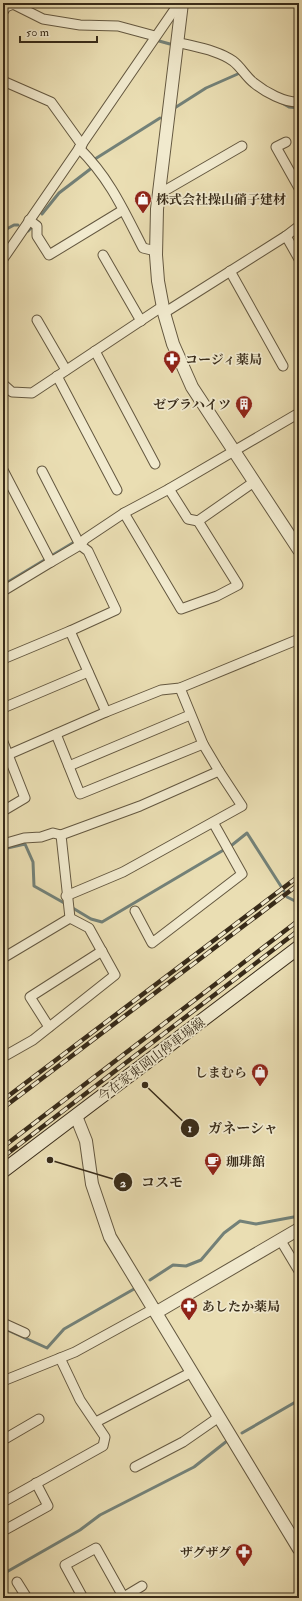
<svg xmlns="http://www.w3.org/2000/svg" width="302" height="1601" font-family="'IM FELL Double Pica','Noto Serif JP',serif">
<rect width="100%" height="100%" fill="#eadeb3"/>
<filter id="stains"><feTurbulence type="fractalNoise" baseFrequency=".005" numOctaves="4"/><feColorMatrix values="0 0 0 0 .2 0 0 0 0 .09 0 0 0 0 .02 0 0 0 .5 -.17"/></filter>
<radialGradient id="worn" r=".72"><stop offset=".6" stop-color="#630" stop-opacity="0"/><stop offset="1" stop-color="#630" stop-opacity=".3"/></radialGradient>
<g fill="none" stroke-linecap="round" stroke-linejoin="round">
<g stroke="#738178" stroke-width="3">
<path d="M159,41L170,44"/>
<path d="M282,103L289,107L299,108"/>
<path d="M173,109L206,88L240,73"/>
<path d="M95,159L160,118"/>
<path d="M42,214L59,193L93,167"/>
<path d="M3,231L14,225H18"/>
<path d="M28,231L33,226"/>
<path d="M3,585L76,541"/>
<path d="M3,849L25,844L33,862L34,886L66,904"/>
<path d="M287,897L299,903"/>
<path d="M71,907L91,919L102,922L232,845L247,833L284,891"/>
<path d="M150,1280L173,1265L186,1266L201,1260L224,1233L240,1221L256,1224L299,1216"/>
<path d="M3,1328L47,1348L64,1329L134,1289"/>
<path d="M242,1433L299,1400"/>
<path d="M3,1574L80,1530L100,1515L194,1467L227,1441"/>
</g>
<g stroke="#645840" stroke-width="11">
<g id="minor">
<path d="M3,12L6,7L13,4L43,19L80,25L118,26L155,36"/>
<path d="M177,42C195,47 218,50 233,61C241,67 246,77 254,83C265,92 285,103 299,102"/>
<path d="M3,81L51,102L82,145"/>
<path d="M286,142L276,147L299,188"/>
<path d="M79,148C110,179 123,209 143,248L156,251"/>
<path d="M159,194L242,146"/>
<path d="M29,220L37,226V236L49,255L123,210"/>
<path d="M286,236L299,226"/>
<path d="M103,255L141,321"/>
<path d="M3,259L179,3"/>
<path d="M230,271L283,366"/>
<path d="M164,313L286,236L299,259"/>
<path d="M37,320L66,370"/>
<path d="M95,351L155,464"/>
<path d="M57,376L117,490"/>
<path d="M3,384L12,392L32,393L163,306"/>
<path d="M3,470L51,562L3,591"/>
<path d="M42,471L80,545L85,539L124,513L169,489L299,413"/>
<path d="M169,489L188,519L198,521L254,482"/>
<path d="M124,513L181,609L217,596L238,585L198,521"/>
<path d="M51,562L80,545L88,551L116,610L70,631"/>
<path d="M3,659L70,631L106,712"/>
<path d="M3,708L88,672"/>
<path d="M56,734L80,794L203,744"/>
<path d="M3,742L25,798L3,811"/>
<path d="M3,757L106,712L161,690L180,688L299,639"/>
<path d="M69,766L190,715"/>
<path d="M3,844L24,838L41,837L53,833L61,835"/>
<path d="M66,896L123,872L242,806L219,771"/>
<path d="M135,911L152,943L242,874L214,824"/>
<path d="M3,958L70,918"/>
<path d="M49,1027L30,997L102,951"/>
<path d="M3,1057L33,1040L115,975L89,928L70,918L61,835L140,806L219,771L203,744L180,688"/>
<path d="M281,1241L299,1271"/>
<path d="M3,1323L25,1333"/>
<path d="M3,1381L75,1352L155,1308"/>
<path d="M96,1422L192,1372"/>
<path d="M3,1440L39,1419"/>
<path d="M135,1467L183,1442L219,1417"/>
<path d="M3,1502L103,1446L105,1437L80,1400L60,1358"/>
<path d="M3,1531L48,1506L36,1483"/>
<path d="M17,1582L27,1598"/>
<path d="M83,1598L65,1565L96,1548L124,1598"/>
<path d="M122,1598L142,1586"/>
</g>
</g>
<g stroke="#645840" stroke-width="14">
<g id="tertiary">
<path d="M182,3L157,209L156,255L158,281L164,313L173,344L192,387L299,550"/>
<path d="M76,1116L86,1141L92,1184L110,1237L299,1549"/>
<path d="M157,1312L299,1229"/>
</g>
</g>
<g stroke="#382b19" stroke-width="15">
<path id="secondary" d="M3,1171L299,947"/>
</g>
<use href="#minor" stroke="#f1eace" stroke-width="9"/>
<use href="#tertiary" stroke="#f1eace" stroke-width="12"/>
<use href="#secondary" stroke="#f1eace" stroke-width="13"/>
<g stroke="#382b19" stroke-width="4.5">
<g id="rail">
<path d="M3,1100L299,876"/>
<path d="M3,1108L299,884"/>
<path d="M3,1147L299,920"/>
<path d="M3,1157L299,930"/>
</g>
</g>
<use href="#rail" stroke="#f1eace" stroke-width="3" stroke-dasharray="9" stroke-linecap="butt"/>
</g>
<defs>
<g id="shop-pin" transform="scale(0.9)"><path d="M0 17L-7.5 6A9.5 9.5 0 1 1 7.5 6Z" fill="#8f2418" stroke="#f1eace"/><path d="M-5-2.5h2.3a2.7 3.5 0 0 1 5.4 0H5L5.5 6h-11ZM-1.5-2.5h3a1.5 2.3 0 0 0-3 0Z" fill="#fff"/></g>
<g id="pharmacy-pin" transform="scale(0.9)"><path d="M0 17L-7.5 6A9.5 9.5 0 1 1 7.5 6Z" fill="#8f2418" stroke="#f1eace"/><path d="M-2-6h4v4h4v4h-4v4h-4v-4h-4v-4h4Z" fill="#fff"/></g>
<g id="building-pin" transform="scale(0.9)"><path d="M0 17L-7.5 6A9.5 9.5 0 1 1 7.5 6Z" fill="#8f2418" stroke="#f1eace"/><path d="M-4-6H4V6H1V3H-1V6H-4ZM-2.5-4.3h1.7v1.8h-1.7ZM.8-4.3h1.7v1.8H.8ZM-2.5-1h1.7V.8h-1.7ZM.8-1h1.7V.8H.8Z" fill="#fff"/></g>
<g id="cafe-pin" transform="scale(0.9)"><path d="M0 17L-7.5 6A9.5 9.5 0 1 1 7.5 6Z" fill="#8f2418" stroke="#f1eace"/><path d="M-5.5-4.5H6V0H3Q3 3.5 0 3.5H-2.5Q-5.5 3.5-5.5 0ZM3-3.2v2h1.7v-2ZM-6 4.5H4V6H-6Z" fill="#fff"/></g>
</defs>
<g fill-rule="evenodd">
<use href="#shop-pin" x="143" y="199"/>
<use href="#pharmacy-pin" x="172" y="359"/>
<use href="#building-pin" x="244" y="404"/>
<use href="#shop-pin" x="260" y="1072"/>
<use href="#cafe-pin" x="213" y="1161"/>
<use href="#pharmacy-pin" x="189" y="1306"/>
<use href="#pharmacy-pin" x="244" y="1552"/>
</g>
<g text-anchor="middle" stroke-width="3.5" stroke-linejoin="round" paint-order="stroke">
<g font-size="13" font-weight="bold" fill="#382b19" stroke="#f1eace" text-anchor="start">
<text x="156" y="204">株式会社操山硝子建材</text>
<text x="185" y="364">コージィ薬局</text>
<text x="231" y="409" text-anchor="end">ゼブラハイツ</text>
<text x="247" y="1077" text-anchor="end">しまむら</text>
<text x="226" y="1166">珈琲館</text>
<text x="202" y="1311">あしたか薬局</text>
<text x="231" y="1557" text-anchor="end">ザグザグ</text>
</g>
<g font-size="13" fill="#382b19" stroke="#f1eace">
<text transform="translate(151 1059) rotate(-37)" y="5">今在家東岡山停車場線</text>
</g>
</g>
<path fill="none" stroke="#382b19" stroke-width="1.5" d="M145 1085L190 1128M50 1160L123 1182"/>
<g fill="#382b19" stroke="#f1eace" stroke-width="1.5">
<circle cx="145" cy="1085" r="4"/>
<circle cx="50" cy="1160" r="4"/>
<circle cx="190" cy="1128" r="10"/>
<circle cx="123" cy="1182" r="10"/>
</g>
<g font-size="12" text-anchor="middle" font-weight="bold" fill="#fff">
<text x="190" y="1132">1</text>
<text x="123" y="1187">2</text>
</g>
<g font-size="14" text-anchor="middle" font-weight="bold" fill="#382b19" stroke="#f1eace" stroke-width="3.5" stroke-linejoin="round" paint-order="stroke">
<text x="243" y="1133">ガネーシャ</text>
<text x="162" y="1187">コスモ</text>
</g>
<rect width="302" height="1601" fill="none" stroke="#eadeb3" stroke-width="16"/>
<rect x="4" y="4" width="294" height="1593" fill="none" stroke="#382b19" stroke-width="2"/>
<rect x="8" y="8" width="286" height="1585" fill="none" stroke="#382b19"/>
<path d="M20 36v6h77v-6" fill="none" stroke="#382b19" stroke-width="2"/>
<text x="26" y="36" font-size="12" fill="#382b19" stroke="#f1eace" stroke-width="3" paint-order="stroke">50 m</text>
<rect width="100%" height="100%" filter="url(#stains)"/>
<rect width="100%" height="100%" fill="url(#worn)"/>
</svg>
